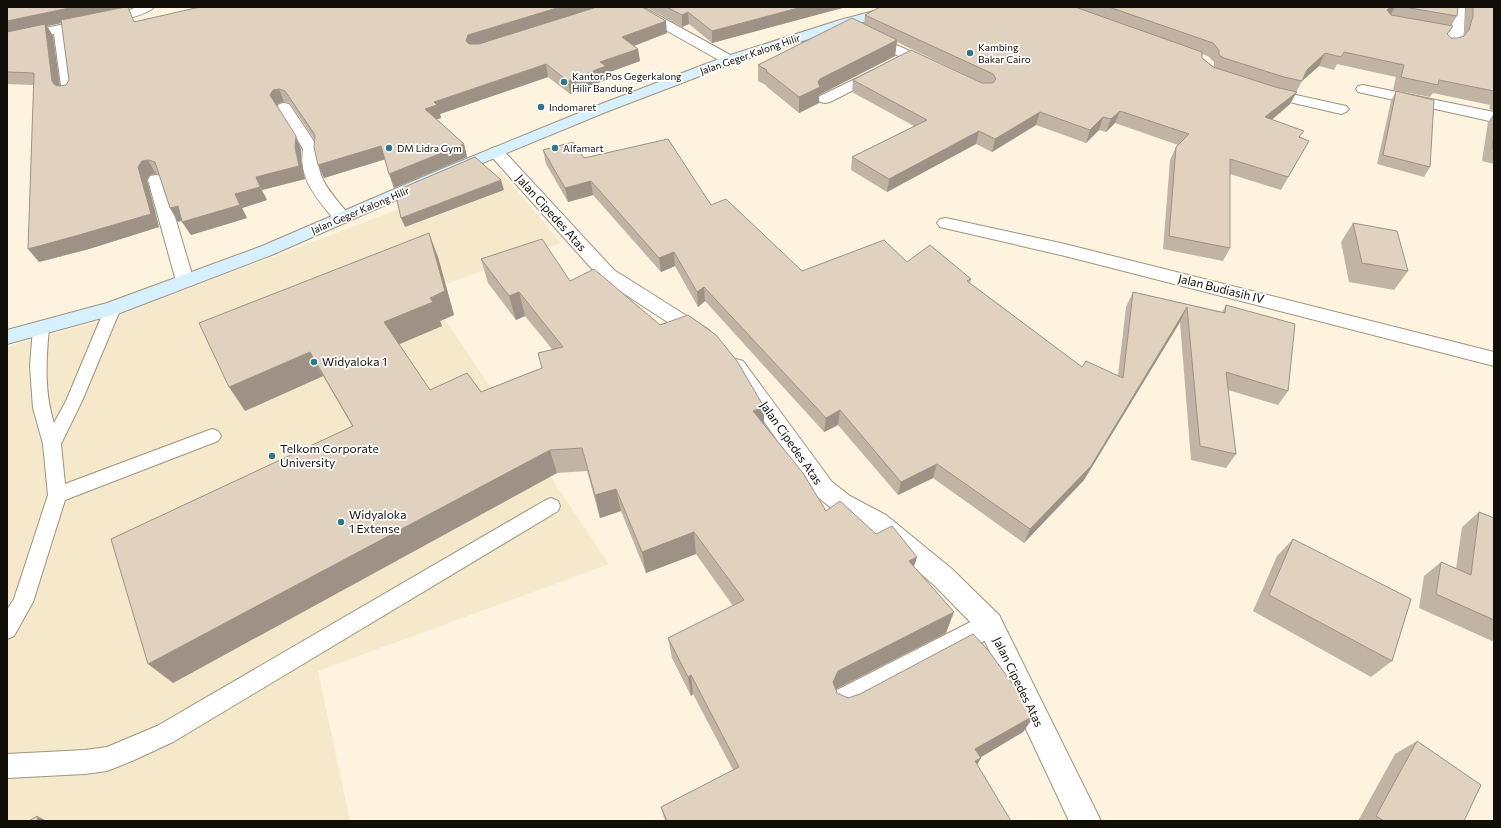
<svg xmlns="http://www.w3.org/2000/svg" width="1501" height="828" font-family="Commissioner,sans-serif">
<rect width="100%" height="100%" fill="#fdf3de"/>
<path fill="#f5e8cb" d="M500,171L561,243L426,291L609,564L318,671L350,821H7V347L114,317Z"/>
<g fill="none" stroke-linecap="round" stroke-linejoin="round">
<g stroke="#9d9480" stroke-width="2">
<g id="service">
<path d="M113,303L118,304L121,308L82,401L61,444L65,484L212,429L218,431L221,436L218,441L65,500L33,602L14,636L7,639V610L14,599L48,495L43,444L33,408L30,366L33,328L36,324L41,323L46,324L49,328C46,360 44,392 54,423L66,401L105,308L108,304Z"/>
<path d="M551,498L558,501L560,506L558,511L173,742L132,761L107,771L85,774L7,778V754L85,750L107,747L157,726L544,501Z"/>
</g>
</g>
<g stroke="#9d9480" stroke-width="2">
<g id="minor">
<path d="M137,7H154C147,18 83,28 67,31L76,93L74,96L69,97L64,96L62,93L54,34L7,44V36L127,11Z"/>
<path d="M628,7H643L734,57L736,60L734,63L729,64L724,63L630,10Z"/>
<path d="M1453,7H1465L1464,35L1453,49H1443L1441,46L1448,37L1414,31L1412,28L1414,25L1419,24L1451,30Z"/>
<path d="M868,32L936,63L938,66L936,69L931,70L926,69L863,39L861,36L863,33Z"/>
<path d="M880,67L885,68L887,71L885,74L830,102L825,103L820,102L818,99L820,96Z"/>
<path d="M1363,85L1494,112V122L1358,92L1356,89L1358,86Z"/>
<path d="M1264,88L1346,106L1349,109L1346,112L1341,114L1259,95L1257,92L1259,89Z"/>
<path d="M284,103L289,104L319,149C314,181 334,194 351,218L348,222L342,223L336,222C318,199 298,180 303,149L277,107L279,104Z"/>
<path d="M156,175L162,176L164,180L194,281L192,285L185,287L178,285L176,281L148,180L150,176Z"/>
<path d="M946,218L1065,244L1494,352V366L1065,256L940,227L937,223L940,219Z"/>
<path d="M990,612L999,615L1003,624L999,633L855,711L845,715L835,711L831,701L835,691Z"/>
</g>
</g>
<g stroke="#9d9480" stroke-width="2">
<g id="tertiary">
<path d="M496,147L502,149L614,270L709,330L712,335L709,340L702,342L695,340L600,278L490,155L488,152L490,149Z"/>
<path d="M736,359L743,361L832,482L850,496L886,515L952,569L999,615L1101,821H1069L981,633L934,585L868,529L834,510L816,496L729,371L726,366L729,361Z"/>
</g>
</g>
<g stroke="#9d9480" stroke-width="2">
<path id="secondary" d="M889,7H909L907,10L850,26L734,63L606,112L451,176L274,254L120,313L7,344V330L107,303L262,246L439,170L596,106L724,57L840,20Z"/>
</g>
<use href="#service" fill="#fff" fill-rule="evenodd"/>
<use href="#minor" fill="#fff" fill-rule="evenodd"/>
<use href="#tertiary" fill="#fff" fill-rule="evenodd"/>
<use href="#secondary" fill="#d7f0fd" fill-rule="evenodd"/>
</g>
<g fill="#c2b4a4" fill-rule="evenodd">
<path d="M7,7L135,21L667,33L634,46L638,49L640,61L607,73L608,79L570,94L548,77L440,114L441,118L436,119L464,144L467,157L394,188L385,159L324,178L314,139L290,103L284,102L279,103L277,106L301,149V160L305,179L262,190L267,200L242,208L247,218L191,235L182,220L178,222L170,208L159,174H156L150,175L147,180L159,227L89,249L39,262L33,85L7,84ZM62,23L69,80L66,85L60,86H59L53,36L47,26Z"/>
<path d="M646,7H846L712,43L689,24L682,27Z"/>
<path d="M882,7H1458L1457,16L1451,26H1453L1448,34L1451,38H1458L1463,36L1465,28L1466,7H1494V111L1489,109L1490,105L1433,93L1430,97L1393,90L1396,77L1337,64L1334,70L1319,66L1302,81L1290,104L1272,120L1300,137L1309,141L1281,190L1230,174V248L1223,261L1163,249L1170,160L1176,147L1178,145L1115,123L1106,132L1099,130L1086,143L1036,125L992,152L976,144L887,192L851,170L852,157L914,126L852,92L853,80L982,83L897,42L895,56L819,95V103L799,113L766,86V85L758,81V65L864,24L865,15ZM1202,54L1208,56L1214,62V67L1202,58Z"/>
<path d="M1396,91L1430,167L1424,177L1377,164L1391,101Z"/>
<path d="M1494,113V164L1482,161L1488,122Z"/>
<path d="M543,150L584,158L711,205L802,271L907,262L971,279L970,283L1082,367L1118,375L1126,307L1133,292L1222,312L1226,305L1288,391L1278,405L1228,390L1236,454L1226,468L1191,460L1180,322L1084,480L1024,543L933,478L898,495L838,425L824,432L705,301L698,307L675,266L661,272L593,195L568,202L546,164Z"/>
<path d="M1353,223L1408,271L1394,290L1349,282L1341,242Z"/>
<path d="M438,257L454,315L440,321L442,326L399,344L430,390L481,392L542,368L552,349L525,316L516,320L488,283L481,259L570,281L660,325L764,407V424L826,511L876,534L917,557L914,566L946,633L836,689L837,693L848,698L1035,715L1023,732L981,757V758L977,765L1011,821H665L661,807L733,770L693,694L691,696L672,658L668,638L733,606L696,554L646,573L621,511L600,518L587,471L557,473L173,683L352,426L323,376L245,411Z"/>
<path d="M1479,512L1494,518V639L1492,641L1419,608L1424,576L1441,562L1456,569L1462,527Z"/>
<path d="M1293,539L1392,661L1371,677L1253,611L1277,556Z"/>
<path d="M1417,741L1464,821H1358L1395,754Z"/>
</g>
<g fill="#9e9286">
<path d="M74,7H127L128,9L47,26L53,36L61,93L7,35V21Z"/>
<path d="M560,7H599L469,53L466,41L468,35Z"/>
<path d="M802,7H846L712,43V31Z"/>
<path d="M1390,7H1395L1389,18L1387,10Z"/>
<path d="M688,12L689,24L682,27V15Z"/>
<path d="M666,21L667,33L623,50L622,37Z"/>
<path d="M897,40L895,56L819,95V103L799,113V97L818,82L820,79Z"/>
<path d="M638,49L640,61L607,73L608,79L570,94L568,81L600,62Z"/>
<path d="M1325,53L1319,66L1302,81L1307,70Z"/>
<path d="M546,64L548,77L440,114L441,118L429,122L425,109L434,102Z"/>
<path d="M279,89L284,102L279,103L276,108L270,95L273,90Z"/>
<path d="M1297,92L1290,104L1259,130L1265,117Z"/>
<path d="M1120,111L1115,123L1106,132L1111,119Z"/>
<path d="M1040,112L1036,125L992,152L995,139Z"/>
<path d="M1103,117L1099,130L1086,143L1090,130Z"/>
<path d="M979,131L976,144L887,192L889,179Z"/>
<path d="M296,136L301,149V160L305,179L262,190L256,177L295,147Z"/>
<path d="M464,144L467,157L394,188L389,174Z"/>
<path d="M381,146L386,159L324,178L318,165Z"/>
<path d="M148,160L156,174L150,175L147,180L159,227L89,249L39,262L28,249L138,167L142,161Z"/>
<path d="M501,180L504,190L405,227L401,218Z"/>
<path d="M591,181L593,195L568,202L565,188Z"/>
<path d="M260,187L267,200L242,208L247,218L191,235L182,222L235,194Z"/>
<path d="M178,206L186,219L178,222L170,208Z"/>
<path d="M429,233L438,257L454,315L440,321L442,326L395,346L384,322Z"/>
<path d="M674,252L675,266L661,272L659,258Z"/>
<path d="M704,287L705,301L698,307L697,292Z"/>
<path d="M519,292L525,316L516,320L509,296Z"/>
<path d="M1187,307L1180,322L1084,480L1024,543L1030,529Z"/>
<path d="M310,352L323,376L245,411L229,387Z"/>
<path d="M764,407V431L753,411Z"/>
<path d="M840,410L838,425L824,432L826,418Z"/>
<path d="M550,450L557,473L173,683L148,664Z"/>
<path d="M937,464L933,478L898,495L901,482Z"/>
<path d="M616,489L621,511L600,518L595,495Z"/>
<path d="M694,532L696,554L646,573L642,552Z"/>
<path d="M917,557L910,578L909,561Z"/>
<path d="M954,612L946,633L834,690L833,682L838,671Z"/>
<path d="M691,675L693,694L691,696L688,677Z"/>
<path d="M1035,715L1023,732L966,766L975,749Z"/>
<path d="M981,758L971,774L975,761Z"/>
<path d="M37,816L47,821H38Z"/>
</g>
<g fill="#e1d1bf" stroke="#9e9286">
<path d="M7,7H74L7,21Z"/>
<path d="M125,7H128L134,22L200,7H560L468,35L466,41L469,44H479L597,7H642L666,21L622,37L638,49L600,62L606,66L568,81L546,64L434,102L437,105L425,109L464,144L389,174L381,146L318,165L314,147L315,135L285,91L279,89L273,90L270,95L296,136L295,147L299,166L256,177L260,187L235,194L240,205L182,222L178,206L170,208L155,162L148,160L142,161L138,167L151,214L79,235L28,249L34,73L7,72V32L45,24L52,81L55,85L60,86L66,85L69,80L61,20Z"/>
<path d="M667,7H802L712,31L688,12L682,15Z"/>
<path d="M882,7H1075L1202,52V58L1213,67L1275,87L1297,92L1265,117L1304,131L1299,137L1309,141L1288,177L1230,159V248L1169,236L1176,147L1189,134L1120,111L1111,119L1103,117L1090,130L1040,112L995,139L979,131L889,179L852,157L927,120L853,80L911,50L982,83H993L996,79L993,74L865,15L878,8Z"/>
<path d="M1109,7H1390L1387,10L1391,15L1453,26L1447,34L1451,38H1458L1464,36L1469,30L1473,16V7H1494V91L1439,80L1438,85L1401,77L1404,65L1344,52L1341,57L1325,53L1307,70L1302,81L1284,77L1224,58L1219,55V50L1213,43Z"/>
<path d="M1404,7H1458L1457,16Z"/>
<path d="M852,18L897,40L820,79L818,82L820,87L799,97L766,71L767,70L758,65Z"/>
<path d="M1396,91L1434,100L1430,167L1383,155Z"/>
<path d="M1494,132V149L1492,148Z"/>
<path d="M668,139L711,205L726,199L802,271L884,240L907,262L930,245L971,279L967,281L1082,367L1086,361L1123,378L1133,292L1225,313L1226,305L1295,324L1288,391L1226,372L1236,454L1200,446L1187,307L1091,466L1030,529L937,464L901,482L840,410L826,418L704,287L697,292L674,252L659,258L591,181L565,188L543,150L573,142L584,158Z"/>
<path d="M475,157L501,180L401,218L395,191Z"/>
<path d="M1353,223L1397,231L1408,271L1362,263Z"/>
<path d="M429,233L445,291L430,298L433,302L384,322L430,390L467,373L481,392L542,368L538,353L563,347L519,292L509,296L481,259L542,239L570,281L594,269L660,325L688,315L716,335L737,361L764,407L753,411L803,473L826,511L840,501L876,534L892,526L917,557L909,561L954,612L838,671L833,682L837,693L848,698L860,694L973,634L988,650L1035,715L975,749L981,758L975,761L1011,821H667L661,807L739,767L691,675L688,677L668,638L744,600L694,532L642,552L616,489L595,495L582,448L550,450L148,664L111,539L353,426L310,352L229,387L199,323Z"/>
<path d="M1479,512L1494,518V620L1436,594L1441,562L1471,575Z"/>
<path d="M1293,539L1411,599L1392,661L1269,595Z"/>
<path d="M1417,741L1481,785L1464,821H1384L1376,816Z"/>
<path d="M37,816L38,821H29Z"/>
</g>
<g fill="#307683" stroke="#fff" stroke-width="1.5">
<circle cx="970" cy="53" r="4"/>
<circle cx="564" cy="82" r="4"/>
<circle cx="541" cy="107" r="4"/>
<circle cx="389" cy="148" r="4"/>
<circle cx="555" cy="148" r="4"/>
<circle cx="314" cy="362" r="4"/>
<circle cx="272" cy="456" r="4"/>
<circle cx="341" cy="522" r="4"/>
</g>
<g text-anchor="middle" stroke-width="3.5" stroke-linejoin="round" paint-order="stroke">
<g font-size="10" fill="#110e07" stroke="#fff" text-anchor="start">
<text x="978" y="51">Kambing<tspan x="978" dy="12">Bakar Cairo</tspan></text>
<text x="572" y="80">Kantor Pos Gegerkalong<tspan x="572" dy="12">Hilir Bandung</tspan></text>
<text x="549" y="111">Indomaret</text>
<text x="397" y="152">DM Lidra Gym</text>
<text x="563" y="152">Alfamart</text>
</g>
<g font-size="10" fill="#110e07" stroke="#fff">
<text transform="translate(750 54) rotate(-19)" y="4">Jalan Geger Kalong Hilir</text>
<text transform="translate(360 210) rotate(-23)" y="4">Jalan Geger Kalong Hilir</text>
</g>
<g font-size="12" fill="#110e07" stroke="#fff">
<text transform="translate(551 213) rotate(48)" y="4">Jalan Cipedes Atas</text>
<text transform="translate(1221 289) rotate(14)" y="4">Jalan Budiasih IV</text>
<text transform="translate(791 443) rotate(55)" y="4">Jalan Cipedes Atas</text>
<text transform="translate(1018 682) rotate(64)" y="4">Jalan Cipedes Atas</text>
</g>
<g font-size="12" fill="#110e07" stroke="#fff" text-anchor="start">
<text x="322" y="366">Widyaloka 1</text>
<text x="280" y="453">Telkom Corporate<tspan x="280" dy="14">University</tspan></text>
<text x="349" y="519">Widyaloka<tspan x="349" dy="14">1 Extense</tspan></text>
</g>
</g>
<rect width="1501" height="828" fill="none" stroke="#110e07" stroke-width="16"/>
</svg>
